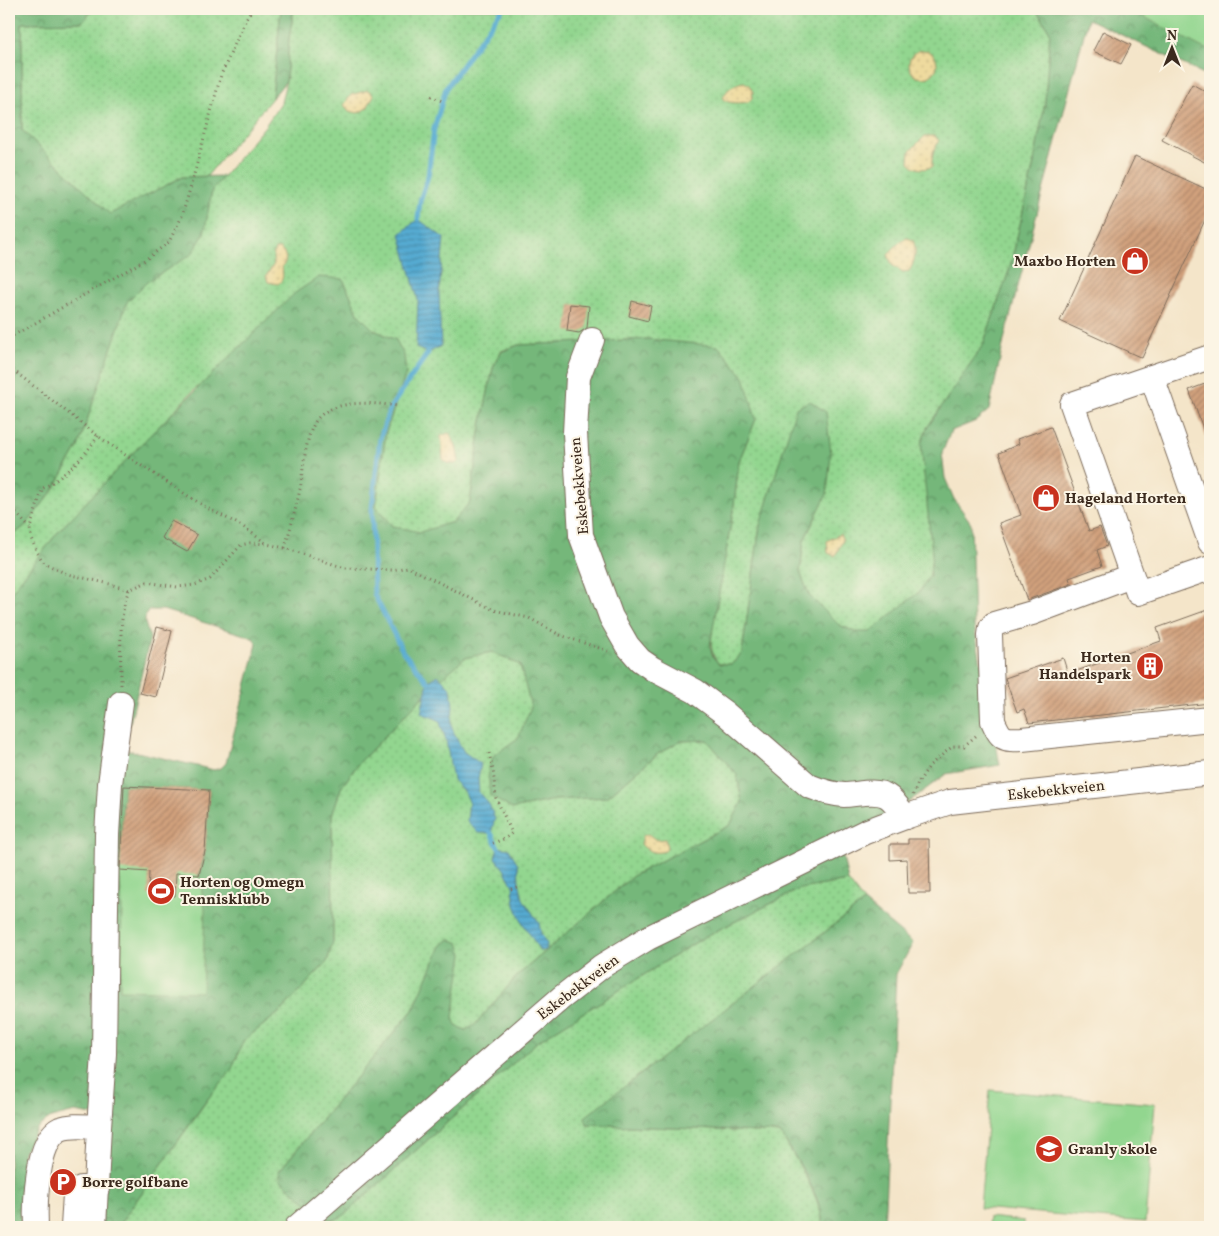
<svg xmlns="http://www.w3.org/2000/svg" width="1219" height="1236" font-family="Vollkorn,serif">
<defs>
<pattern id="grass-dots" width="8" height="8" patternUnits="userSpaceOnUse" patternTransform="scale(1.25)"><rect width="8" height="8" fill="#92d68f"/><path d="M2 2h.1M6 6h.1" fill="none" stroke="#7fb87b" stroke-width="1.8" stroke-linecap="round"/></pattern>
<pattern id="forest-crowns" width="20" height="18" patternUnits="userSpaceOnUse" patternTransform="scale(1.25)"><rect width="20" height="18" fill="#75b77a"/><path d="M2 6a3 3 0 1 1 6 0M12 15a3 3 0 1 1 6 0" fill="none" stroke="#619563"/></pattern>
<pattern id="sand-dots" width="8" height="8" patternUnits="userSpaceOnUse" patternTransform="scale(1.25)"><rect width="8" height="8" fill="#eeda9e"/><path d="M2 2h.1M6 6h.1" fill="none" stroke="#cdbb88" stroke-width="1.8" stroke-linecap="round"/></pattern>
<pattern id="water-rules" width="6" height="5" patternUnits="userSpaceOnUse" patternTransform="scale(1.25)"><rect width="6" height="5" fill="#55aad1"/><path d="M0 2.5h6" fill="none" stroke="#488ba9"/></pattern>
<pattern id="building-hatch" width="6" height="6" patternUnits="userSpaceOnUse" patternTransform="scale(1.25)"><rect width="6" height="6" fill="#d1a17d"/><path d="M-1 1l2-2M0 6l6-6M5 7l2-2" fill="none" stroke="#ab8366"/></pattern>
</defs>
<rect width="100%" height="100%" fill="#fcf5e5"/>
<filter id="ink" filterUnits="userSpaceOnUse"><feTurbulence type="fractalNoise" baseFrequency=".02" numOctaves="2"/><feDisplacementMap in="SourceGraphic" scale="10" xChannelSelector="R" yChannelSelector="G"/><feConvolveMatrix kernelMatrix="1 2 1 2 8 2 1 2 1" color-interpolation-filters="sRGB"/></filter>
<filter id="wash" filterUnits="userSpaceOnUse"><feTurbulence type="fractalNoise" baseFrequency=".0096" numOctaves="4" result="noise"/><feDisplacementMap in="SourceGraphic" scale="20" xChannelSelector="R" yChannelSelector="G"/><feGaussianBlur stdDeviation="1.12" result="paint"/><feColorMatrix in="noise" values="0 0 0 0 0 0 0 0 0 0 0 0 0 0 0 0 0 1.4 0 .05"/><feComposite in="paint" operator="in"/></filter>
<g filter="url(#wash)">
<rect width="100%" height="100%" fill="#f4e5c9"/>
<g fill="url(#grass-dots)" stroke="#668056">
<path d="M94,9H281L272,98L207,176L182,177L110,215L22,130V23L82,22Z"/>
<path d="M294,9H1036L1050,32L1045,102L1033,168L1010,268L983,345L927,428L932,554L930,575L920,591L873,634L855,632L839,625L809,595L800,572L804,540L816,517L760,525L742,653L732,664H719C709,652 711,641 713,626L734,505L739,461L756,419L648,339L518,345L501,351L493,368L481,426L470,502L453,522L420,533L392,526L376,507L386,432L406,373L396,340L374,330L359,315L343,279L195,389L58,532L9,595V539L26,525L54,489L78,447L121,318L127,292L209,205L212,190L265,126L281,103L286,81L289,38Z"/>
<path d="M492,652L516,660L520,665L533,709L512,809L554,800L607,797L659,753L680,741L707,740L737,775L742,802L730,825L634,875L517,976L463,1039L417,1000L413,1010L279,1171L332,1221L343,1216L538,1041L706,936L800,889L848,881L864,902L767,977L587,1124L780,1133C793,1154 825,1204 822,1227H122V1221L236,1059L243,1041L280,1012L327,962L333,942L332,815L341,788L358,764L435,684L453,660Z"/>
</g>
<g fill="url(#forest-crowns)" stroke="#58704c" fill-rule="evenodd">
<path d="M9,9H94L82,22L22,23V130L110,214L182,177L224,176L212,190L204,234L192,254L147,282L127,302L78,447L54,489L26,525L9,539Z"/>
<path d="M281,9H294L289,38L286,81L272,98Z"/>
<path d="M1036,9H1129L1210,50V77L1088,19L1005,336L989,410L976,421L951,431L942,453L945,478L954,499L971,523L974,625L1000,765L946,774L842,852L848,881L800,889L706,936L538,1041L343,1216L332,1221L320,1215L281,1180L279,1171L413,1010L441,946L449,939L459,943L463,954L453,1017L456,1026L466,1030L475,1025L517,976L634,875L730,825L742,802L737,775L707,740L680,741L659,753L607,797L554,800L512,809L490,796L488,769L494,755L518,738L531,707L520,665L492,652L465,658L435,684L358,764L341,788L332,815L333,942L327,962L280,1012L243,1041L231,1071L206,1101L122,1221V1227H101L111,1118L75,1112L51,1118L38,1127L22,1155L20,1210L22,1227H9V595L58,532L149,436L295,293L319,277L343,279L359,315L374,330L396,340L404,355L406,373L386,432L376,507L392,526L420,532L453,522L470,502L481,426L493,368L501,352L518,345L648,339L718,346L744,377L756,419L739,461L734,505L710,646L713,657L719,664H732L742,653L760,525L796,408L810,401L826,412L831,453L827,494L804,540L800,572L809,595L839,625L855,632H870L920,591L930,575L932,554L921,444L927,428L983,345L1010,268L1033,168L1045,102L1050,32ZM149,610H163L248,636L254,639L257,644L226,763L221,768L214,770L124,749L150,638C147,627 141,620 149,610ZM205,851L199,875L122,907L119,870Z"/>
<path d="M864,902L913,943L896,974L884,1227H822C826,1204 794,1154 780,1133L587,1124L585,1117Z"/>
</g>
<g fill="url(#sand-dots)" stroke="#94825e">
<circle cx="923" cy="64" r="14"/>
<path d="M744,82L749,85L753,92L752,98L748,102C741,103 728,104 723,99C725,90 735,83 744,82Z"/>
<path d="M368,90L374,95L367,108L358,113L349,111L344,105L351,95Z"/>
<path d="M925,136H935L939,141C932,153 932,154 932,167C921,170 917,170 909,162L910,151Z"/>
<path d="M907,238L913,240C917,249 915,263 909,271L903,272L892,265L888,254L901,241Z"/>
<path d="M275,249H280C286,254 288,260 282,267C283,274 284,280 278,284L268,282L266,276L274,264L273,258Z"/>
<path d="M449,433C456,442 457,451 459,461L455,464L447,463L443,459L441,436Z"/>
<path d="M840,534L843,540L835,556L828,553L827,541Z"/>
<path d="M648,834L656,840L665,839L667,848L665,851C655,854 648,852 641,844L643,836Z"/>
</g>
<g fill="#92d68f" stroke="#668056">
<path d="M1129,9H1210V50L1201,47Z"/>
<path d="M124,786L209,790L205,851L199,875L205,909L202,992L120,990L122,907L119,870Z"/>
<path d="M990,1090L1155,1104L1145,1222L980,1208Z"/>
<path d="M989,1217L1024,1221V1227H988Z"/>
</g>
<g fill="url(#water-rules)" stroke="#486a78">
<path d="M418,219L444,238L439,293L441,346L428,353L416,348L418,300L400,234Z"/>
<path d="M438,675L451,688L453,707L451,724L455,736L464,752L481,764L478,778L479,793L489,804L495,819L491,833H478L467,821L469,801L465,793L453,780L446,740L439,720L421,713L428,682Z"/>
<path d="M498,847L509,849L518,864L519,881L523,899L539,923L541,934L547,944L546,950L540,951L521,920L515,905L513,886L504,869L495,858Z"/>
</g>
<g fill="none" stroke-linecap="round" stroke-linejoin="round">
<g stroke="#55aad1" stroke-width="5">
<path d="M418,219L420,201L428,176L434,129L446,88L502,9"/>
<path d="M428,353L390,408L380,438L372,508L374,594L403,652L428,682"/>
<path d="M491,833L498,847"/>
</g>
</g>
<g id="blocks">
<g fill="url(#building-hatch)">
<path d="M1103,31L1131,45L1121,64L1093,51Z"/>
<path d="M1192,84L1210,94V165L1162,140Z"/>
<path d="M1135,156L1210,191V209L1142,358L1060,321Z"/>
<path d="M632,301L651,306L648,321L629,316Z"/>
<path d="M570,304L589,306L587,328L579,333L567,331Z"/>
<path d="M1210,382V444L1209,445L1189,390Z"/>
<path d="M1051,427L1089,531L1100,527L1107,546L1097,550L1102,566L1069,578L1071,584L1027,600L999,523L1021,515L999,453L1019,444L1017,439Z"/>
<path d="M171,521L197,535L187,552L162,538Z"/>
<path d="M1210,609V703L1029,723L1024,709L1017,712L1005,678L1063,658L1068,674L1161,641L1157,628Z"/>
<path d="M157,627L172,631L156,697L140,693Z"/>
<path d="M124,786L209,790L205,851L199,875L176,873L175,896L148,895L149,872L120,870Z"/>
<path d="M908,839H929L930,893H908L907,859L890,860V844H908Z"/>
</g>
</g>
</g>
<g filter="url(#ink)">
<use href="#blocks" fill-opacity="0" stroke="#7c6b5a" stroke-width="1"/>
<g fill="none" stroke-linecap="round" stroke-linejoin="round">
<g stroke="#7c6b5a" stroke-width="26">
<g id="minor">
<path d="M592,340L578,377L575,433L581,535L611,617L627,645L640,660L653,669L695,691L726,714L809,786C821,791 831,794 844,795C856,795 875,789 887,796C894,800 900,810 905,817"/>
<path d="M1210,357L1072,404L1138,593L1210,568"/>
<path d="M1152,377L1210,542"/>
<path d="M1131,576L1032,613L994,624L991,628L990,635L993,721C1001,739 1003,740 1022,739L1210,719"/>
<path d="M99,1127L104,1054L107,835L110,784L121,703"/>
<path d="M36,1227C35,1205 36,1140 60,1129C73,1124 86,1127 99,1127L94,1227"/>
<path d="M73,1227L75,1194L81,1188H97"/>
<path d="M297,1227L561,998L602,966L648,938L865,832L905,817L950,802L1210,773"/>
</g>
</g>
<g stroke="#7c6b5a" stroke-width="3" stroke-dasharray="1 4" stroke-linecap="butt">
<path d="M431,96L444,102"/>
<path d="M9,338L145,260L169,242L182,216L190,189L221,75L246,19L252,9"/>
<path d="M9,367L98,436L131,459L207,508L242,526L267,544"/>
<path d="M98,436C85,456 64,477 43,488L30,528L31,538L37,552L44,563L67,574L110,584L129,590"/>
<path d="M9,506L30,528"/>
<path d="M285,548C290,529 296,509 300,489C304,468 305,430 320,416C338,399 375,403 398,406"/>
<path d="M121,685C121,657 118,614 129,590L147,582L177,587L195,585L210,579L241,545L250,543L267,544L285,548L345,568L392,570L408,567L494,610L529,618L560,635L608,651"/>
<path d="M489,753L493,770L496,798L512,833L506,838L491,844"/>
<path d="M913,795L918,783L930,765L953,746H964L978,734"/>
<path d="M511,889L519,886"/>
</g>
<use href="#minor" stroke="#fff" stroke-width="24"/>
</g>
</g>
<defs>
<g id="shop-disc" transform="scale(1.4375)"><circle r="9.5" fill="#c8321e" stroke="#fcf5e5"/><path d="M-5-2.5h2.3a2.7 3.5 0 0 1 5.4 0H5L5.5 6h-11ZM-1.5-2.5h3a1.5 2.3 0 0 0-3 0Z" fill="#fff"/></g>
<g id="building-disc" transform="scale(1.4375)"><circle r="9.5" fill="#c8321e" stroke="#fcf5e5"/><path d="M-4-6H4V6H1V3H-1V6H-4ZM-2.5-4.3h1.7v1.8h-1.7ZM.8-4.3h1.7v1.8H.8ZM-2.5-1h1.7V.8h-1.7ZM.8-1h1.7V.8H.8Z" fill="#fff"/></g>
<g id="stadium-disc" transform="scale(1.4375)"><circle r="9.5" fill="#c8321e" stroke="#fcf5e5"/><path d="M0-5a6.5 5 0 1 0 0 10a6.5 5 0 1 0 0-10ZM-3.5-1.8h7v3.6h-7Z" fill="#fff"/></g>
<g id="school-disc" transform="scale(1.4375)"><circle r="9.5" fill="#c8321e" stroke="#fcf5e5"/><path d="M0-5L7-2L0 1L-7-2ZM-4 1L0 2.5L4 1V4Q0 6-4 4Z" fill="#fff"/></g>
<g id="parking-disc" transform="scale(1.4375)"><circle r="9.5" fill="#c8321e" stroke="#fcf5e5"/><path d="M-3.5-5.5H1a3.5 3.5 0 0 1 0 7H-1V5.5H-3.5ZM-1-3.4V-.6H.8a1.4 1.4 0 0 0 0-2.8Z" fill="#fff"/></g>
</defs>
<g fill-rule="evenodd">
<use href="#shop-disc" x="1135" y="261"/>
<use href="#shop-disc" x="1046" y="498"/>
<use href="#building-disc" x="1150" y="666"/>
<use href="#stadium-disc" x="161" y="891"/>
<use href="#school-disc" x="1049" y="1149"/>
<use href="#parking-disc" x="63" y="1182"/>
</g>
<g text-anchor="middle" stroke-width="4" stroke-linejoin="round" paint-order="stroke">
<g font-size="15" font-weight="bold" fill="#3b2a1e" stroke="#fcf5e5" text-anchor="start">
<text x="1116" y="266" text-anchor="end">Maxbo Horten</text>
<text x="1065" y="503">Hageland Horten</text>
<text x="1131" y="662" text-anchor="end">Horten<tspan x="1131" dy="17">Handelspark</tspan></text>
<text x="180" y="887">Horten og Omegn<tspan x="180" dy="17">Tennisklubb</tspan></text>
<text x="1068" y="1154">Granly skole</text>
<text x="82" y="1187">Borre golfbane</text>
</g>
<g font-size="15" fill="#3b2a1e" stroke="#fcf5e5">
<text transform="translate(579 486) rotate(-95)" y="5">Eskebekkveien</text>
<text transform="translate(1056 790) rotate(-6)" y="5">Eskebekkveien</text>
<text transform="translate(578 987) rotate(-37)" y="5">Eskebekkveien</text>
</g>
</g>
<rect width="1219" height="1236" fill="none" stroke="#fcf5e5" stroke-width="30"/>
<g transform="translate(1172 48)" stroke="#fcf5e5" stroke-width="4" paint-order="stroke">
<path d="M0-4L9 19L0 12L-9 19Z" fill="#3b2a1e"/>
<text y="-8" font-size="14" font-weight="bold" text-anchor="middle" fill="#3b2a1e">N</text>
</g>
</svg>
